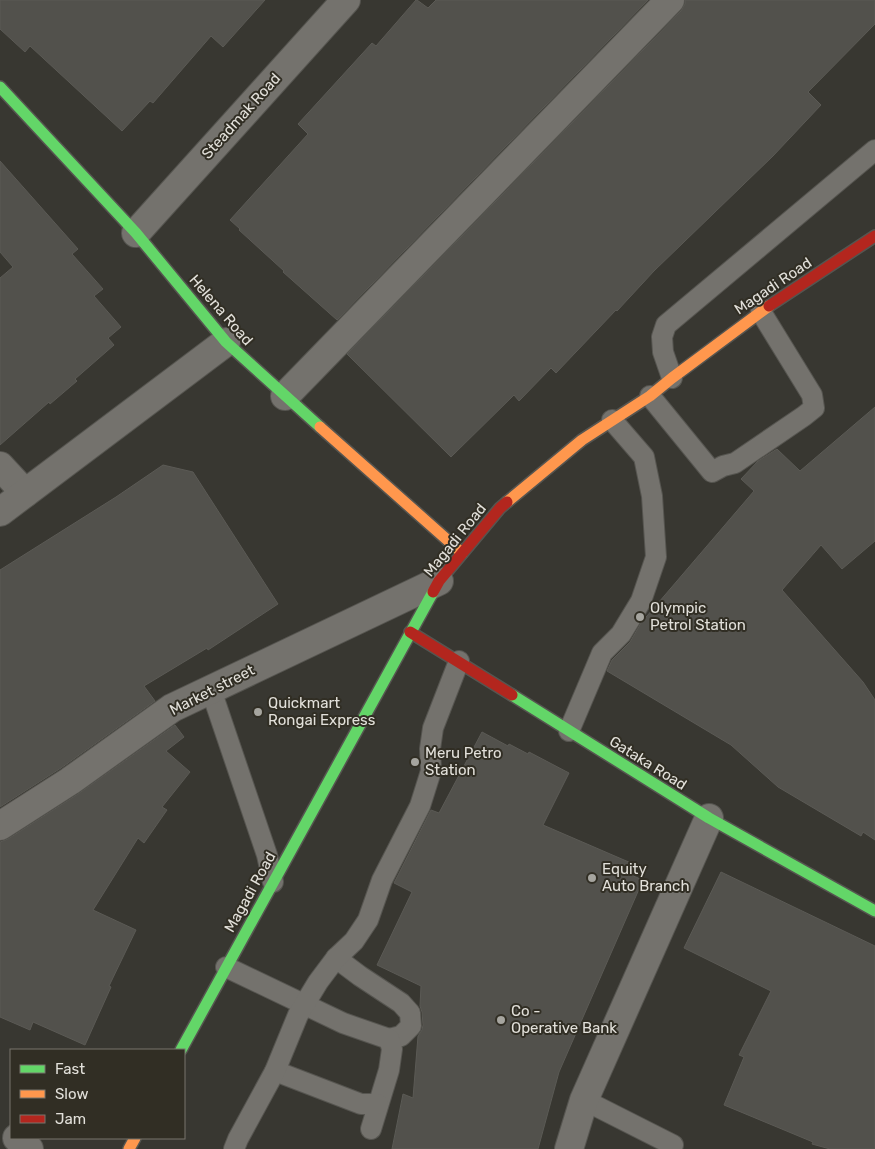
<svg xmlns="http://www.w3.org/2000/svg" width="875" height="1149" font-family="Rubik,sans-serif">
<rect width="100%" height="100%" fill="#383731"/>
<g fill="#52514c" stroke="#5b5a55">
<path d="M0,0H265L223,47L211,36L153,103L150,101L122,131L30,46L25,52L0,29Z"/>
<path d="M416,0H417L428,8L436,0H648L337,320L283,272L284,271L239,230L240,229L230,220L308,134L298,124L372,43L376,46Z"/>
<path d="M685,0H875V24L808,92L821,105L773,156L654,271L617,311L616,310L556,373L551,368L519,401L514,395L451,457L347,354L681,11L685,4Z"/>
<path d="M0,161L78,249L72,254L103,289L94,296L121,327L108,338L114,345L75,379L77,381L50,404L49,402L0,445V278L13,267L0,252Z"/>
<path d="M875,407V541L842,569L821,545L782,590L863,682L875,700V840L863,832L861,836L778,787L731,745L607,671L612,660L630,642L641,623L754,491L741,479L758,461L777,449L800,471Z"/>
<path d="M163,465L193,472L278,604L208,650L207,648L144,686L155,701L61,768L0,807V570L116,497Z"/>
<path d="M175,725L184,737L166,751L190,772L162,807L167,810L144,843L138,838L93,910L136,930L109,986L111,987L85,1045L33,1022L30,1030L0,1017V842L8,839L78,794Z"/>
<path d="M482,732L508,746L509,744L528,754L529,752L569,773L543,825L631,863L626,873L643,880L559,1072L538,1149H392L403,1094L413,1098L418,1036L422,1030L423,1025L422,1012L420,1006L421,986L377,965L412,892L394,883L431,810L439,813Z"/>
<path d="M721,872L875,946V1149H830L812,1144L813,1142L724,1105L744,1057L739,1055L771,991L684,948Z"/>
</g>
<g fill="none" stroke-linecap="round" stroke-linejoin="round">
<g stroke="#565550" stroke-width="22">
<g id="lane">
<path d="M672,378L663,352L662,337L666,325L875,150"/>
<path d="M650,396L712,472L723,466L735,463L804,416L814,408L812,395L761,312"/>
<path d="M211,690L267,855L273,882"/>
<path d="M569,731L602,653L621,634L641,601L656,557L652,496L644,457L612,420"/>
<path d="M336,958L360,976L401,1003L410,1013L411,1026L401,1036L389,1039"/>
<path d="M226,967L343,1023L389,1039L392,1049L389,1070L371,1129"/>
<path d="M275,1071L361,1104H378"/>
<path d="M584,1100L673,1145L671,1149"/>
<path d="M234,1149L238,1139L275,1071L298,1015L318,982L336,958L354,941L368,920L382,880L420,806L431,771L430,749L433,728L459,661"/>
</g>
</g>
<g stroke="#565550" stroke-width="30">
<g id="street">
<path d="M136,233L346,0"/>
<path d="M285,396L670,0"/>
<path d="M0,466L25,493"/>
<path d="M0,512L226,342"/>
<path d="M0,826L70,781L172,708L439,581"/>
<path d="M17,1138L29,1149"/>
<path d="M569,1149L584,1100L709,818"/>
</g>
</g>
<g stroke="#565550" stroke-width="14">
<g id="fast">
<path d="M0,87L136,233L226,342L320,427"/>
<path d="M512,695L709,818L875,911"/>
<path d="M181,1050L433,592"/>
</g>
</g>
<g stroke="#565550" stroke-width="14">
<g id="slow">
<path d="M320,427L462,553"/>
<path d="M507,502L582,440L650,396L672,378L769,306"/>
<path d="M129,1149L135,1138"/>
</g>
</g>
<g stroke="#565550" stroke-width="14">
<g id="jam">
<path d="M769,306L875,236"/>
<path d="M433,592L439,581L500,508L507,502"/>
<path d="M410,632L512,695"/>
</g>
</g>
<use href="#lane" stroke="#74726d" stroke-width="20"/>
<use href="#street" stroke="#74726d" stroke-width="28"/>
<use href="#fast" stroke="#63d668" stroke-width="11"/>
<use href="#slow" stroke="#ff974d" stroke-width="11"/>
<use href="#jam" stroke="#b3261e" stroke-width="11"/>
</g>
<g fill="#a6a59f" stroke="#312e24" stroke-width="2">
<circle cx="640" cy="617" r="5"/>
<circle cx="258" cy="712" r="5"/>
<circle cx="415" cy="762" r="5"/>
<circle cx="592" cy="878" r="5"/>
<circle cx="501" cy="1020" r="5"/>
</g>
<g text-anchor="middle" stroke-width="4" stroke-linejoin="round" paint-order="stroke">
<g font-size="15" fill="#e2e0da" stroke="#312e24">
<text transform="translate(241 116) rotate(-48)" y="5">Steadmak Road</text>
<text transform="translate(773 286) rotate(-34)" y="5">Magadi Road</text>
<text transform="translate(221 310) rotate(49)" y="5">Helena Road</text>
<text transform="translate(455 540) rotate(-51)" y="5">Magadi Road</text>
<text transform="translate(212 690) rotate(-27)" y="5">Market street</text>
<text transform="translate(648 763) rotate(32)" y="5">Gataka Road</text>
<text transform="translate(250 892) rotate(-61)" y="5">Magadi Road</text>
</g>
<g font-size="15" fill="#e2e0da" stroke="#312e24" text-anchor="start">
<text x="650" y="613">Olympic<tspan x="650" dy="17">Petrol Station</tspan></text>
<text x="268" y="708">Quickmart<tspan x="268" dy="17">Rongai Express</tspan></text>
<text x="425" y="758">Meru Petro<tspan x="425" dy="17">Station</tspan></text>
<text x="602" y="874">Equity<tspan x="602" dy="17">Auto Branch</tspan></text>
<text x="511" y="1016">Co -<tspan x="511" dy="17">Operative Bank</tspan></text>
</g>
</g>
<rect x="10" y="1049" width="175" height="90" fill="#312e24" stroke="#78756d"/>
<rect x="20" y="1065" width="25" height="8" fill="#63d668" stroke="#78756d"/>
<text x="55" y="1074" font-size="15" fill="#e2e0da">Fast</text>
<rect x="20" y="1090" width="25" height="8" fill="#ff974d" stroke="#78756d"/>
<text x="55" y="1099" font-size="15" fill="#e2e0da">Slow</text>
<rect x="20" y="1115" width="25" height="8" fill="#b3261e" stroke="#78756d"/>
<text x="55" y="1124" font-size="15" fill="#e2e0da">Jam</text>
</svg>
